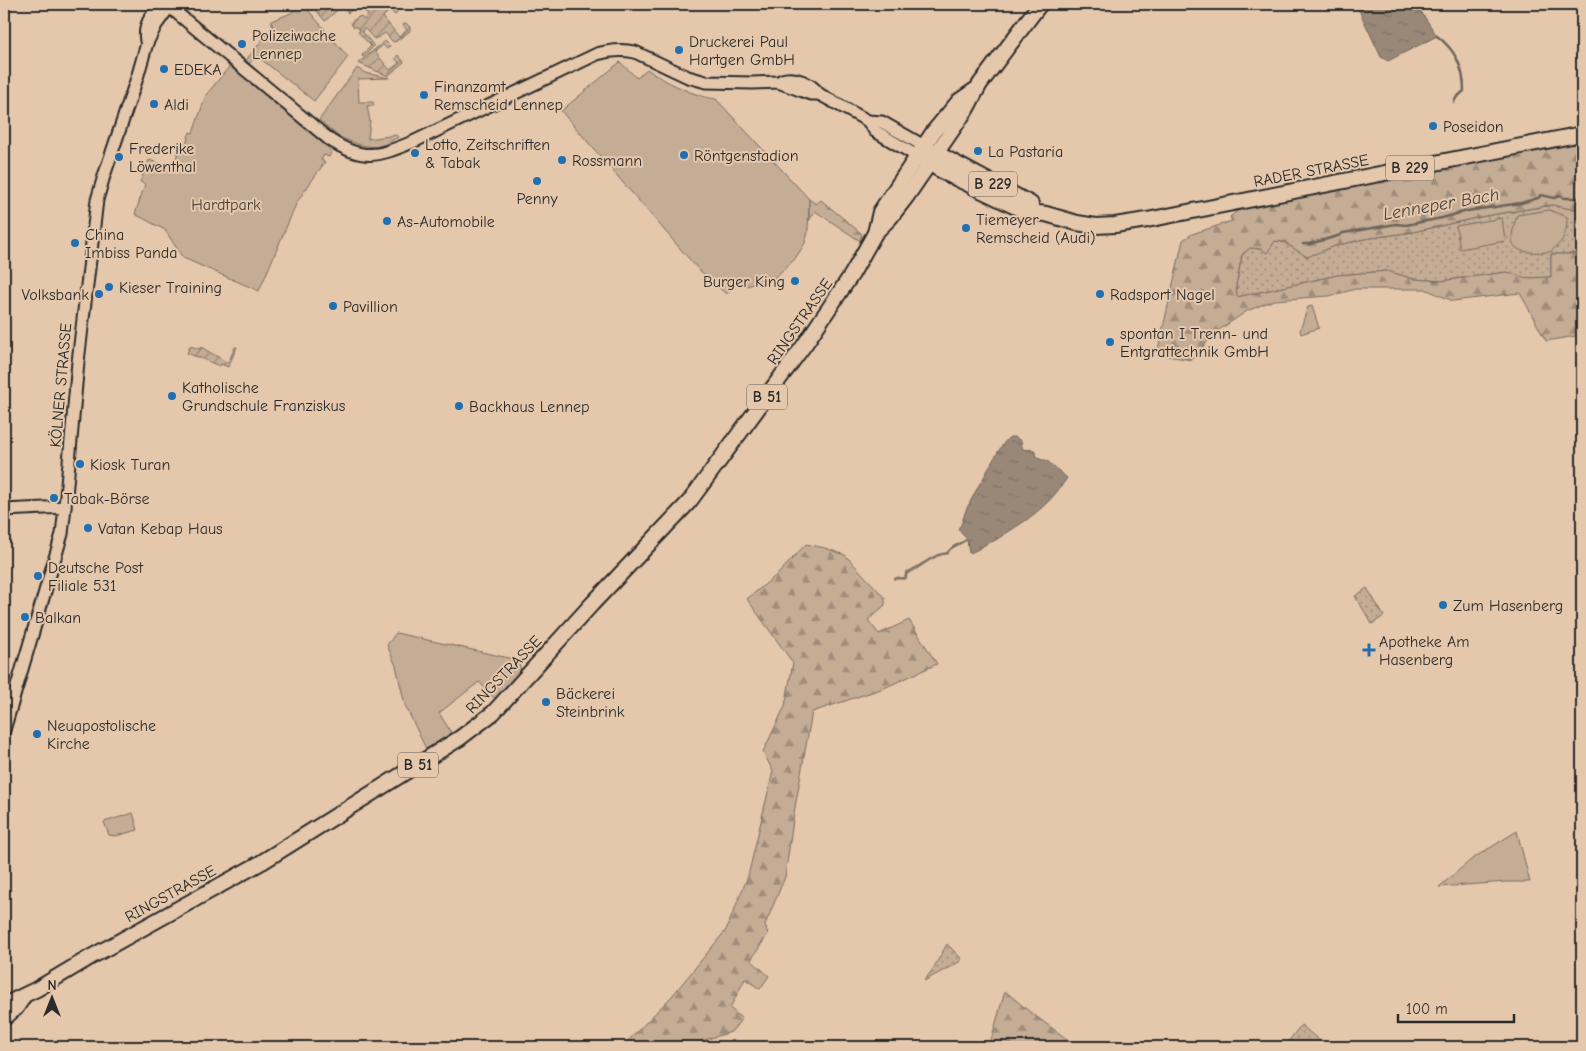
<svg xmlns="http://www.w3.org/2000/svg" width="1586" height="1051" font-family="'Comic Neue',sans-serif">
<defs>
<pattern id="grass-dots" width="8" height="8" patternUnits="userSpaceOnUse" patternTransform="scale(1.25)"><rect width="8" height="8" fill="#c4ac95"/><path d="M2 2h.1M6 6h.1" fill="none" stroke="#9f8c7a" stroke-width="1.8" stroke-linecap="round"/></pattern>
<pattern id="forest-firs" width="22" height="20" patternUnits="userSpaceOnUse" patternTransform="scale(1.25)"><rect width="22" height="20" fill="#c4ac95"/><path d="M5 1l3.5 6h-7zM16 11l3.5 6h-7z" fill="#9f8c7a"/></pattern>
<pattern id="garden-furrows" width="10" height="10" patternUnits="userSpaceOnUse" patternTransform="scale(1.25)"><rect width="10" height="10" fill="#c4ac95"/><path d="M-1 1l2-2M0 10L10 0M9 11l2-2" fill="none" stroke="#9f8c7a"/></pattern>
<pattern id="water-ripples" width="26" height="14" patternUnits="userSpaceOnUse" patternTransform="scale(1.25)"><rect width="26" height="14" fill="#987"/><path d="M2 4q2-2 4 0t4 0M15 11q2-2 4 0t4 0" fill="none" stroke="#7d6f62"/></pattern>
</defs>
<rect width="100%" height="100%" fill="#e5c8ac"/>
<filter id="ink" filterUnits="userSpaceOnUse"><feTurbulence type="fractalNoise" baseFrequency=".02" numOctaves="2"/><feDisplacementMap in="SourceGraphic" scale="10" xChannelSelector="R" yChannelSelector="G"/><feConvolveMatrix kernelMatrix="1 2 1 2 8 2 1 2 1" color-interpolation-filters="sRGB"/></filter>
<g filter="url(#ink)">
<g fill="url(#grass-dots)" stroke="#786c60">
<path d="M1553,205L1571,209L1582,208V254H1551V277L1526,278L1507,272L1441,281L1414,279L1386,271L1338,275L1237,297L1236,285L1242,255L1250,248L1261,249L1275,241L1283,242L1307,256L1335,246L1364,239L1413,232L1485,216Z"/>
<path d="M1367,588L1384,616L1372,624L1355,596Z"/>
<path d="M947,944L961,958V961L924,981L933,969Z"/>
<path d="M1301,1025L1327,1047H1284Z"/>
</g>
<g fill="url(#forest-firs)" stroke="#786c60">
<path d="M1582,138V208L1571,209L1552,205L1485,216L1413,232L1364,239L1335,246L1307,257L1284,242L1275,241L1267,253L1261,249L1250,248L1242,255L1236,285L1237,297L1338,275L1387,271L1414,279L1441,281L1507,272L1526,278L1551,277V254H1582V335L1546,341L1520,293L1453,301L1425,289H1356L1329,296L1274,300L1247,311L1216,332L1191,360L1157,354L1183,240L1192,234L1232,221L1230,217L1244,205Z"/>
<path d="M809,199L816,204L821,200L862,234L860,241L815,211L809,221Z"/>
<path d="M806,544L825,548L845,555L885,598V605L868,620L879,634L909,620L937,664L884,688L812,712L794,813L785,877L765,925L768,934L751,960L769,976L760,989L745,979L730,1008L742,1019L731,1032L701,1041L700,1047H622L673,995L726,930L748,876L773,771L763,752L785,706L793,663L747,599L779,573Z"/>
<path d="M1005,991L1030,1012L1078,1047H989Z"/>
</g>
<g fill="#c4ac95" stroke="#786c60">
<path d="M303,4L348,57L314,101L257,56L249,64L246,60L273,27L271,21L289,14Z"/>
<path d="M225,62L332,151L329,157L324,155L321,160L325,162L297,202L259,291L183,258L165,230L135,214L145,184L140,182L149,160L173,168L179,149L184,150L190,132L193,133L206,95L229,67Z"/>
<path d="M620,62L637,78L647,69C663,81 696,97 716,99L809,199L808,232L805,243L800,251L794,260L774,278L747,286L741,281L726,294L697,268L561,111Z"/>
<path d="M357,68L365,73L389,78L358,79L359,102H373L374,106H367L370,121L368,139L396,135L398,137L386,144L376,147L360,145L339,137L319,120Z"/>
<path d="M1549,210L1567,217C1567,234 1564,241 1550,252C1539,252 1513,256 1512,239C1512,231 1515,222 1517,215Z"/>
<path d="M1502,218L1505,241L1460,249L1456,226Z"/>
<path d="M1312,306L1319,328L1301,334L1300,330L1308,307Z"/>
<path d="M396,633L518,660L522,674L498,702L479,682L439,713L452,734L426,749L405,705L396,666L387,645Z"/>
<path d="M133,813L138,830L116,836L109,835L104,822Z"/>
<path d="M1517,831L1530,882H1506L1439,887L1472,859Z"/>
</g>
<g fill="url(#garden-furrows)" stroke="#786c60">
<path d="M311,4H339L342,6L325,21Z"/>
<path d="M347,4H393L397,7L394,9L397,13L395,15L390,10L383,17L399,37L407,30L403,25L406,23L410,27V31L395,42L392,41L385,33L379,37L374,39L364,28L362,31L373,45V47L363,57L362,55L371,46L358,32L360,31L357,27H353L351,22L360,16L364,20L368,15L359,5L348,13L344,7Z"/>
<path d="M385,41L390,46L387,49L383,45L375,52L390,70L399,63L395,58L398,55L404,62L388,76L358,63Z"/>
<path d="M190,346L200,349L201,347L228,363L235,347H237L228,367L221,364L220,366L187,353Z"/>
</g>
<g fill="url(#water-ripples)" stroke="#6d6359">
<path d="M1356,4H1416L1437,36L1388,61L1381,57Z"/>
<path d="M1010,437H1015L1021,441L1022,447L1025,450L1032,449L1036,453L1037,457L1042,460H1046L1067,478C1047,509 1024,522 994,541C984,543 981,550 969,553L967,540L951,549L947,554C934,554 920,569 907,574L906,579H893L898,577L902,578L905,577L906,572C918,568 935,552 946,553L952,547L967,539L961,533L958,528L961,525L966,510L980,483L982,481C986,473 1003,440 1010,437Z"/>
</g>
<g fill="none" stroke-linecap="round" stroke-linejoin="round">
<g stroke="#6d6359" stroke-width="2.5">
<path d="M1437,36C1456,50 1464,68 1464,91L1456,98L1454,102"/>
<path d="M1303,244H1309L1338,236L1343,233L1396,224L1406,225L1442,218L1467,211L1521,203L1538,198L1541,195L1554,198L1560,196L1564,198H1582"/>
</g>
<g stroke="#2b2b2b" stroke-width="15">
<g id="tertiary">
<path d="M166,4L330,140C364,162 378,156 413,142L597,54C610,50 621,49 635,52L688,77L706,82L753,83L778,82L811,94H819"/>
<path d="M146,41C143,25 151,16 161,4"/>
<path d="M782,80C795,76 811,83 819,94L868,121L875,131L917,156"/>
<path d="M868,121L882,122L924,146"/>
<path d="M4,510L65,507"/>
<path d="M4,730L62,534L65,507L78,362L97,200L104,176L137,78L147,43L156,25L169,7"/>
</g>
</g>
<g stroke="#2b2b2b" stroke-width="18">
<g id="primary">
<path d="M929,149L1031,204"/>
<path d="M917,156L947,174L1024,211L1046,214L1077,223L1096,226L1115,225L1147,220L1582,134"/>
<path d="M875,233L880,212L934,131L959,101L975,90"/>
<path d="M4,1005L37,989L89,958L262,862L460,738L493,713L592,604L689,502L805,344L852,274L875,233L890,218L907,196L966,110L980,84L1040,4"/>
<path d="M4,1018L16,1008L22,999"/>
</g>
</g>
<use href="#tertiary" stroke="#e5c8ac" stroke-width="11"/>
<use href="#primary" stroke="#e5c8ac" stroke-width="14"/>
</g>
</g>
<g fill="#1f6fb2" stroke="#e5c8ac" stroke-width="2">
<circle cx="242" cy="44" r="5"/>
<circle cx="679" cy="50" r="5"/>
<circle cx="164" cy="69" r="5"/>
<circle cx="424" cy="95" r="5"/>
<circle cx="154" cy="104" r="5"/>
<circle cx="1433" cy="126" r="5"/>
<circle cx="978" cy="151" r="5"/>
<circle cx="415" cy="153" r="5"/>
<circle cx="684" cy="155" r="5"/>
<circle cx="119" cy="157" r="5"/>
<circle cx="562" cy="160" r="5"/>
<circle cx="537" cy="181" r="5"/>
<circle cx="387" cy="221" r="5"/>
<circle cx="966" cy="228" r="5"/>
<circle cx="75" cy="243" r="5"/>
<circle cx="795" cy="281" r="5"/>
<circle cx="109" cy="287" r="5"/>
<circle cx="99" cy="294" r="5"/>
<circle cx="1100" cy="294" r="5"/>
<circle cx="333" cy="306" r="5"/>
<circle cx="1110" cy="342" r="5"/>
<circle cx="172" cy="396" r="5"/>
<circle cx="459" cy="406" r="5"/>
<circle cx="80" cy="464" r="5"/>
<circle cx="54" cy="498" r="5"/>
<circle cx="88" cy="528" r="5"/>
<circle cx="38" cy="576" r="5"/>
<circle cx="1443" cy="605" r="5"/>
<circle cx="25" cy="617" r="5"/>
<path d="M1366.5 642.5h5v5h5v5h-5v5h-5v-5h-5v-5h5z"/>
<circle cx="546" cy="702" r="5"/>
<circle cx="37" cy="734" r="5"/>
</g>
<g text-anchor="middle" stroke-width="4" stroke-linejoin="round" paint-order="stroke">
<g fill="#e5c8ac" stroke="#635a52" stroke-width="1">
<rect x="1386" y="155.5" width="48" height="25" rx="4"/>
<rect x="969" y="171.5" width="48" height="25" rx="4"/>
<rect x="747" y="384.5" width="40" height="25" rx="4"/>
<rect x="398" y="752.5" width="40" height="25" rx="4"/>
</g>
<g font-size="15" font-weight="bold" fill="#2b2b2b">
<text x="1410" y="173">B 229</text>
<text x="993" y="189">B 229</text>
<text x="767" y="402">B 51</text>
<text x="418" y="770">B 51</text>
</g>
<g font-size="16" fill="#2b2b2b" stroke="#e5c8ac" text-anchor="start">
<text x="252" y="41">Polizeiwache<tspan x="252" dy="18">Lennep</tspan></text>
<text x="689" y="47">Druckerei Paul<tspan x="689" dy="18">Hartgen GmbH</tspan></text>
<text x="174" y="75">EDEKA</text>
<text x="434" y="92">Finanzamt<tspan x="434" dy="18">Remscheid Lennep</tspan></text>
<text x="164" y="110">Aldi</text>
<text x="1443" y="132">Poseidon</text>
<text x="425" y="150">Lotto, Zeitschriften<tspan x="425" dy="18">&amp; Tabak</tspan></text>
<text x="129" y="154">Frederike<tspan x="129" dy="18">Löwenthal</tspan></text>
<text x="988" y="157">La Pastaria</text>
<text x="694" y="161">Röntgenstadion</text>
<text x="572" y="166">Rossmann</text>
<text x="537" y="204" text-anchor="middle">Penny</text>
<text x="976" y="225">Tiemeyer<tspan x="976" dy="18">Remscheid (Audi)</tspan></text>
<text x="397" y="227">As-Automobile</text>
<text x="85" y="240">China<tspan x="85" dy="18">Imbiss Panda</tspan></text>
<text x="785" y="287" text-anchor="end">Burger King</text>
<text x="119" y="293">Kieser Training</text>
<text x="89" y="300" text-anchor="end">Volksbank</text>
<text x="1110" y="300">Radsport Nagel</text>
<text x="343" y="312">Pavillion</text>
<text x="1120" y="339">spontan I Trenn- und<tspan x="1120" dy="18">Entgrattechnik GmbH</tspan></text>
<text x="182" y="393">Katholische<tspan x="182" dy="18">Grundschule Franziskus</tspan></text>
<text x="469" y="412">Backhaus Lennep</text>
<text x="90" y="470">Kiosk Turan</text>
<text x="64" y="504">Tabak-Börse</text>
<text x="98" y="534">Vatan Kebap Haus</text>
<text x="48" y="573">Deutsche Post<tspan x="48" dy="18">Filiale 531</tspan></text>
<text x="1453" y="611">Zum Hasenberg</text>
<text x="35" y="623">Balkan</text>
<text x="1379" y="647">Apotheke Am<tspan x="1379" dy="18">Hasenberg</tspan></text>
<text x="556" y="699">Bäckerei<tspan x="556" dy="18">Steinbrink</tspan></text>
<text x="47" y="731">Neuapostolische<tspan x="47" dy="18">Kirche</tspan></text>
</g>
<g font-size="16" fill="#2b2b2b" stroke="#e5c8ac">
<text transform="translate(1311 170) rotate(-11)" y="6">RADER STRASSE</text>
<text transform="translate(799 321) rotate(-55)" y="6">RINGSTRASSE</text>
<text transform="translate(60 385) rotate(-85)" y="6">KÖLNER STRASSE</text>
<text transform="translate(503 674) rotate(-46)" y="6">RINGSTRASSE</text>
<text transform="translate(170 893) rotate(-29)" y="6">RINGSTRASSE</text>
</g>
<g font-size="16" fill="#423e3b" stroke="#e5c8ac">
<text x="226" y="210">Hardtpark</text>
</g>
<g font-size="18" font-style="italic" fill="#413e3a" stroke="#e5c8ac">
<text transform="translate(1441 204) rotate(-10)" y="6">Lenneper Bach</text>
</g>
</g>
<rect width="1586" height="1051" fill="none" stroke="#e5c8ac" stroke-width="20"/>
<rect x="10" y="10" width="1566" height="1031" fill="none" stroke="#2b2b2b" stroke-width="2" filter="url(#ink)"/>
<g transform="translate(52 998)" stroke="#e5c8ac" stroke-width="4" paint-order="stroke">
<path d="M0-4L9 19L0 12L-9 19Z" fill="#2b2b2b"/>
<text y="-8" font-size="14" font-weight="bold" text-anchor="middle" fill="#2b2b2b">N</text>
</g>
<path d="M1398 1014v8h116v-8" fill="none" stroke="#2b2b2b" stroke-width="2.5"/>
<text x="1406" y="1014" font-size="15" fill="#2b2b2b" stroke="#e5c8ac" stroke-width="4" paint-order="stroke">100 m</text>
</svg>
